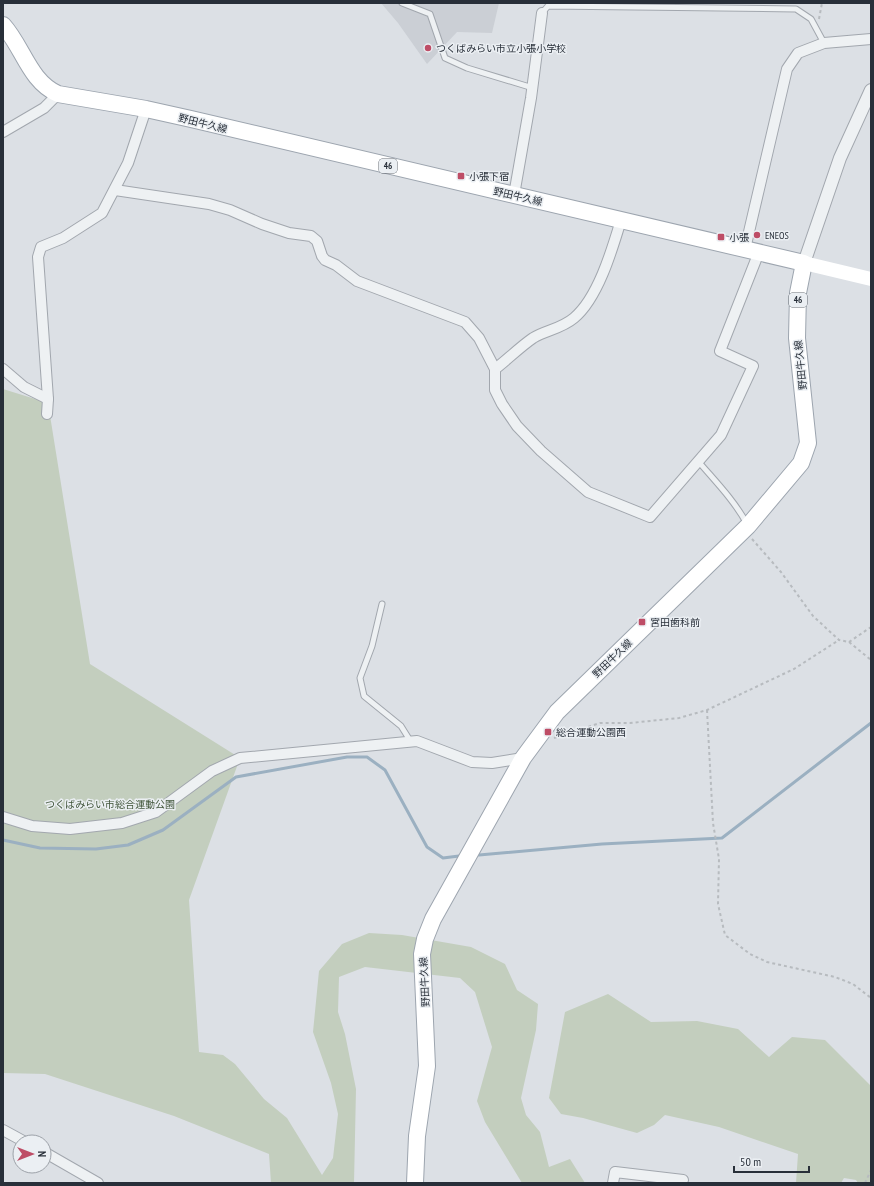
<svg xmlns="http://www.w3.org/2000/svg" width="874" height="1186" font-family="'PT Sans Narrow','Noto Sans JP',sans-serif">
<rect width="100%" height="100%" fill="#dce0e5"/>
<path fill="#cbcfd5" d="M381,3H499L492,33L457,32L427,64L398,23Z"/>
<g fill="#c3cebe">
<path d="M3,389L48,403L90,664L240,758L189,900L199,1052L223,1055L235,1064L264,1099L287,1118L322,1175L333,1158L338,1114L331,1083L313,1032L319,971L342,944L369,933L402,935L471,947L505,964L517,990L538,1004L536,1030L521,1098L526,1115L540,1132L549,1167L570,1159L585,1183H522L485,1122L477,1101L492,1047L475,992L460,978L365,967L339,977L338,1012L345,1034L356,1089L354,1183H271L269,1154L174,1116L45,1074L3,1073Z"/>
<path d="M608,994L651,1022L697,1021L738,1029L769,1057L792,1037L825,1040L871,1086V1183H858L856,1180L844,1178L841,1183H796L798,1154L719,1127L665,1115L654,1125L637,1133L583,1118L561,1114L549,1098L565,1012Z"/>
</g>
<g fill="none" stroke-linecap="round" stroke-linejoin="round">
<g stroke="#9bb0c1" stroke-width="3">
<path d="M3,840L40,848L96,849L128,845L163,830L236,777L347,757H367L385,770L427,847L443,858L459,856"/>
<path d="M479,855L602,844L722,838L871,723"/>
</g>
<g stroke="#a2a7ae" stroke-width="7">
<g id="service">
<path d="M402,3L430,14L445,58L467,68L533,88"/>
<path d="M542,13L548,6L796,9L811,19L824,43"/>
<path d="M698,461C715,481 734,500 747,524"/>
<path d="M382,604L372,646L360,678L364,696L401,726L411,742"/>
</g>
</g>
<g stroke="#a2a7ae" stroke-width="12">
<g id="minor">
<path d="M3,132L44,108L58,94"/>
<path d="M115,190L209,204L230,210L262,224L289,233L311,236L317,241L322,256L325,260L336,265L357,281L465,322L479,338L495,369V390L502,404L517,426L541,451L588,492L650,517L721,435L753,366L720,351L759,252"/>
<path d="M514,195L531,98L542,13"/>
<path d="M745,249L787,69L798,53L824,43L871,39"/>
<path d="M3,369L24,387L48,399"/>
<path d="M495,369C508,359 520,347 533,338C546,330 561,329 574,318C598,298 612,250 621,220"/>
<path d="M47,414L48,399L38,257L41,247L63,238L102,213L128,163L146,109"/>
<path d="M3,817L32,826L70,829L122,823L156,812L212,771L240,758L417,741L472,762L492,763L523,758"/>
<path d="M3,1130L25,1142"/>
<path d="M44,1152L98,1183"/>
<path d="M613,1183L615,1172L683,1180"/>
</g>
</g>
<g stroke="#a2a7ae" stroke-width="14">
<path id="tertiary" d="M804,263L840,158L871,90"/>
</g>
<g stroke="#9da5af" stroke-width="18">
<path id="primary" d="M3,25C23,47 29,81 58,94L146,109L191,119L804,263L798,293L797,338L808,443L801,463L748,526L557,712L523,758L433,919L425,939L422,954L427,1066L417,1136L415,1183"/>
</g>
<g stroke="#b7bbbf" stroke-width="2" stroke-dasharray="3 3" stroke-linecap="butt">
<path d="M819,19L822,3"/>
<path d="M752,539L781,572L813,616L839,640L849,642L871,660"/>
<path d="M849,642L871,627"/>
<path d="M707,710L713,823L719,859L718,904L725,935L750,954L767,962L835,977L853,984L871,998"/>
<path d="M554,738L600,723H630L679,718L707,710L794,669L839,640"/>
<path d="M865,1183L871,1170"/>
</g>
<use href="#service" stroke="#eef1f3" stroke-width="5"/>
<use href="#minor" stroke="#eef1f3" stroke-width="10"/>
<use href="#tertiary" stroke="#eef1f3" stroke-width="12"/>
<path stroke="#fff" stroke-width="14" d="M804,263L871,279"/>
<use href="#primary" stroke="#fff" stroke-width="16"/>
</g>
<g fill="#be4d66" stroke="#ebeff3" stroke-width="1.5">
<circle cx="428" cy="48" r="4"/>
<rect x="457" y="172" width="8" height="8" rx="2"/>
<circle cx="757" cy="235" r="4"/>
<rect x="717" y="233" width="8" height="8" rx="2"/>
<rect x="638" y="618" width="8" height="8" rx="2"/>
<rect x="544" y="728" width="8" height="8" rx="2"/>
</g>
<g text-anchor="middle" stroke-width="3" stroke-linejoin="round" paint-order="stroke">
<g fill="#ebeff3" stroke="#626971" stroke-width="1">
<rect x="379" y="159" width="18" height="14" rx="3"/>
<rect x="789" y="293" width="18" height="14" rx="3"/>
</g>
<g font-size="9" font-weight="bold" fill="#282f39">
<text x="388" y="169">46</text>
<text x="798" y="303">46</text>
</g>
<g font-size="10" fill="#282f39" stroke="#ebeff3" text-anchor="start">
<text x="436" y="52">つくばみらい市立小張小学校</text>
<text x="469" y="180">小張下宿</text>
<text x="765" y="239">ENEOS</text>
<text x="729" y="241">小張</text>
<text x="650" y="626">宮田歯科前</text>
<text x="556" y="736">総合運動公園西</text>
</g>
<g font-size="10" fill="#282f39" stroke="#ebeff3">
<text transform="translate(203 123) rotate(14)" y="4">野田牛久線</text>
<text transform="translate(518 196) rotate(13)" y="4">野田牛久線</text>
<text transform="translate(800 365) rotate(-96)" y="4">野田牛久線</text>
<text transform="translate(612 658) rotate(-44)" y="4">野田牛久線</text>
<text transform="translate(424 982) rotate(-93)" y="4">野田牛久線</text>
</g>
<g font-size="10" fill="#3e5337" stroke="#ebeff3">
<text x="110" y="808">つくばみらい市総合運動公園</text>
</g>
</g>
<rect width="874" height="1186" fill="none" stroke="#282f39" stroke-width="8"/>
<g transform="translate(32 1154) rotate(90)"><circle r="19" fill="#ebeff3" stroke="#9da2a9"/>
<path d="M0-3L7 15L0 10L-7 15Z" fill="#be4d66"/>
<text y="-6" font-size="11" font-weight="bold" text-anchor="middle" fill="#282f39">N</text>
</g>
<path d="M734 1166v6h75v-6" fill="none" stroke="#282f39" stroke-width="2"/>
<text x="740" y="1166" font-size="12" fill="#282f39" stroke="#ebeff3" stroke-width="3" paint-order="stroke">50 m</text>
</svg>
